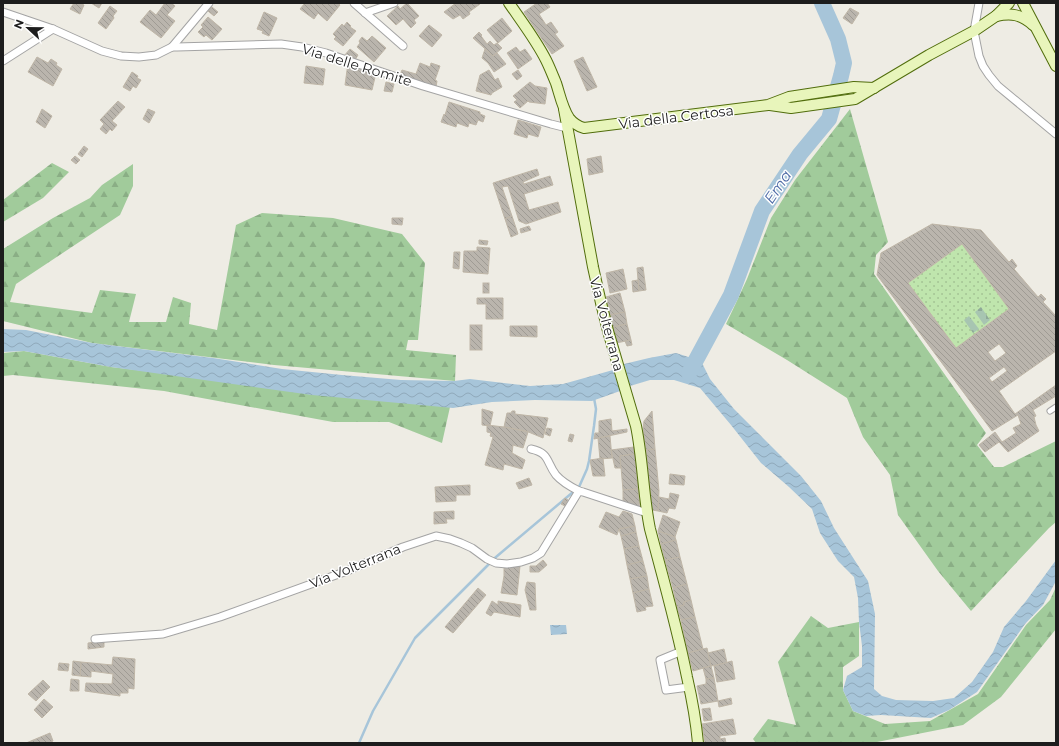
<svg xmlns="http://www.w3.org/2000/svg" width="1059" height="746" font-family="Montserrat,sans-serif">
<defs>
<pattern id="grass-dots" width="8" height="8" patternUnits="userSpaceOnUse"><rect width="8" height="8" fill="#bfe5ad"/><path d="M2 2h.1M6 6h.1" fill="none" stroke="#a4c494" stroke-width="1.8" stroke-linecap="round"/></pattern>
<pattern id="forest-firs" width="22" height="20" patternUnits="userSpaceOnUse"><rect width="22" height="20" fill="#a1cb9b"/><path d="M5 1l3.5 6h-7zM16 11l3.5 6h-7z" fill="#8aae85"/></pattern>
<pattern id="cemetery-stones" width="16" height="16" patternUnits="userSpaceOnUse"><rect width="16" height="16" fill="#a7c5b1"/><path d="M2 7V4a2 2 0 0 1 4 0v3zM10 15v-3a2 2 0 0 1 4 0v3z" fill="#8fa998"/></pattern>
<pattern id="water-waves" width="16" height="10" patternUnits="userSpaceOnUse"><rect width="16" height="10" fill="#a7c5d9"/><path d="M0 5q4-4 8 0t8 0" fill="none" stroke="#8fa9ba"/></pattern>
<pattern id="building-back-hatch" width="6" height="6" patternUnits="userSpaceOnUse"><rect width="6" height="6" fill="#bab5ad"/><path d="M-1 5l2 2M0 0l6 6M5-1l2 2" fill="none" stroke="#9f9b94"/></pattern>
</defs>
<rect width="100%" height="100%" fill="#eeece4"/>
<path fill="url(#grass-dots)" d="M962,244L1009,309L956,348L908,283Z"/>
<g fill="url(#forest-firs)">
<path d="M850,109L888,242L876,255L874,274L986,433L977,445L994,467H1003L1056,441V522L1049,528L971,611L938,571L898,515L890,475L863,437L847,398L787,360L726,324L735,305L747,279L771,218L795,180Z"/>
<path d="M52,163L69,172L43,198L3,222V200Z"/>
<path d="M133,164V186L120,215L16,284L10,302L92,313L100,290L136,294L129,322H166L173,297L191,303L189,324L217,330L236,225L262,213L333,218L402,234L425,263L418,340H408L406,350L456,355L455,381L274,365L92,343L3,321V249L53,218L90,198L102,185Z"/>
<path d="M24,351L111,367L450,407L442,443L389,422H333L164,391L13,375L3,376V353Z"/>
<path d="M1056,587V629L1001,697L963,725L872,743H756L753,739L768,719L796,725L778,662L811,616L828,628L859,622V656L843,667V690L853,711L885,724L930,721L978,694L1026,625L1050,600Z"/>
</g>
<g fill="url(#cemetery-stones)">
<path d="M981,307L990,320L984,325L975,312Z"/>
<path d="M969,316L979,329L973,333L964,320Z"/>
</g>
<g fill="url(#water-waves)">
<path d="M3,329L26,330L92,343L213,358L282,369L342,375L401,380L454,381L470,379L530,386L563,384L613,370L620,391L592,401L535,400L492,402L453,408L312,395L111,367L24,351L3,352Z"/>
<path d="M676,353L701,361L710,379L734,409L801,476L821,501L834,528L868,581L875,614L874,689L882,696L896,700L933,701L954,698L972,682L993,652L1004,627L1026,601L1056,560V581L1043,605L1025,624L977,692L949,710L931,718L881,715L866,716L853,711L843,690L847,676L862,667V646L859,622L858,598L854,577L838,561L820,533L812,509L789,487L761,463L731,425L700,388L674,380H650L630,386L624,364L649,358Z"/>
<path d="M550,625H566L567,634L551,635Z"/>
</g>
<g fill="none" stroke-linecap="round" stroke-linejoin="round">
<path stroke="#a7c5d9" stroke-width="2.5" d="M359,743L373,711L415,638L496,557L579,487L587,469L589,461L594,426L596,409L594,398"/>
<path stroke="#a7c5d9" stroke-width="16" d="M689,373L731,295L762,211L800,154L829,119L841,76L844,63L838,39L822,3"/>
</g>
<g fill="url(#building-back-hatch)" stroke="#bfb6a7" fill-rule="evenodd">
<path d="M74,3H80L84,5L80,14L70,9Z"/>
<path d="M91,3H102L99,8Z"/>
<path d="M165,3H171L175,6L167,15L175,21L161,38L140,22L150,10L156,15Z"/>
<path d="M305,3H338L340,5L327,21L318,13L314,19L300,9Z"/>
<path d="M407,3L419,16L414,20L416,23L411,28L403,19L396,25L387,16L398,6L400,9Z"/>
<path d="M456,3H480V4L469,12L470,14L463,19L460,15L453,19L444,12Z"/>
<path d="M537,3H547L550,7L539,14L546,25L551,22L558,32L555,34L564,46L552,54L524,12Z"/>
<path d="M110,6L117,11L113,16L114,18L106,29L98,23Z"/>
<path d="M212,7L218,12L214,16L208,11Z"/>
<path d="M850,8L859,13L852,24L843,18Z"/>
<path d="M264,12L277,18L269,36L262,33L263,31L257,29Z"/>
<path d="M208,17L222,29L212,40L206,35L204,37L198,32L203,27L201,25Z"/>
<path d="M502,18L512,31L498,43L487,30Z"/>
<path d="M347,22L351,26L350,27L356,31L343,46L334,39L336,37L333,34L342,24L344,26Z"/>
<path d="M429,25L442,35L432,47L419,36Z"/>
<path d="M479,32L482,35L481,36L487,44L490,41L494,45L497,43L502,48L493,56L473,38Z"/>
<path d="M372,36L386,48L374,62L357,47L360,43L359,41L362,37L367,41Z"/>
<path d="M516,47L520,52L525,49L532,59L518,69L507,53Z"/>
<path d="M350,49L358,55L355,60L344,56Z"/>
<path d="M485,49L493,56L497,53L506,64L494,72L488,63L482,58Z"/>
<path d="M37,57L48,63L51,59L57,63L56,65L62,69L53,86L28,72Z"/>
<path d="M583,57L597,87L587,91L574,61Z"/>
<path d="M348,63L376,73L372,90L345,85Z"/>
<path d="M420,63L430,67L431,63L440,66L435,80L437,81L436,87L400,75L402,70L416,74Z"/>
<path d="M306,66L325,69L323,85L304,83Z"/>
<path d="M489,70L495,80L498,78L502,87L492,93L491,95L476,91L480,75Z"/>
<path d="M518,70L522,76L517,80L512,74Z"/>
<path d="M132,72L138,76L137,78L141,80L136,88L133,86L130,91L123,87Z"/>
<path d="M386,82L394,84L392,92L384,91Z"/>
<path d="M530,82L535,86L547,88L545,104L529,102L528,101L520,108L514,102L517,100L513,96Z"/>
<path d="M118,101L125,107L112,121L117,125L112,131L110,129L106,134L100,129L104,124L100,120Z"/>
<path d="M449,102L480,112V114L485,116L483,122L478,120L476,125L469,123L468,127L457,123L456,127L441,122L444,114L445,115Z"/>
<path d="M42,109L52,116L45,128L36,122Z"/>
<path d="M148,109L155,112L149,123L143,119Z"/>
<path d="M518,120L541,127L538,137L528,134L527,138L514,134Z"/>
<path d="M84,146L88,149L82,157L78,154Z"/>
<path d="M75,156L80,160L76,164L71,160Z"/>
<path d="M601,156L603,172L589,175L587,159Z"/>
<path d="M537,169L539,175L523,182L524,184L550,176L553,185L524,194L529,210L558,202L561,212L526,224L519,221L508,186L502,187L512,216L505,219L493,183Z"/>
<path d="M512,216L518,234L511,237L505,219Z"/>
<path d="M392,218H403L402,225L392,224Z"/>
<path d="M932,224L981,230L1009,262L1012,259L1017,266L1014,269L1038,297L1041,294L1046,299L1043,302L1056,316V351L999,391L1015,414L1056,385V396L1033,410L1036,416L1034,417L1036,425L1039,431L1008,452L999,442L985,452L979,445L995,432L1002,442L1016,433L1013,428L1021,424L1018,415L992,431L877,275L881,253ZM962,244L1009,309L956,348L908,283ZM999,344L1006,353L995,361L988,352ZM1004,367L1007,371L992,382L989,378Z"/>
<path d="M529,226L531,230L521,233L520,229Z"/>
<path d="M479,240L488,241L487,245L479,244Z"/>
<path d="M477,247L490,248L488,274L463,272L464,251H477Z"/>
<path d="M454,252H460L459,269L453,268Z"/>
<path d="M643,267L646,290L639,291L637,268Z"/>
<path d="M623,269L627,289L610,293L606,273Z"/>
<path d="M638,280L639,291L633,292L632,281Z"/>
<rect x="483" y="283" width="6" height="10"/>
<path d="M620,293L625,312L610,315L606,297Z"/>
<path d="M477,298H503V319H486V304H477Z"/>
<path d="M625,312L627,324L613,327L610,315Z"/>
<path d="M627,324L631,340L616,343L613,327Z"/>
<rect x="470" y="325" width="12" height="25"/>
<path d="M510,326H537V337L510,336Z"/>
<path d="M631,340L632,345L627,346L625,341Z"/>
<path d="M482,409L493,412L490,426L482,425Z"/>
<path d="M512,411H515V414L548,418L543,438L526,431L504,427L507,413H511Z"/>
<path d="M652,411L655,449L646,450L643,429L644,421Z"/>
<path d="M611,419L612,431L627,429V432L594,439L595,433H599V421Z"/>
<path d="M487,425L504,427L528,432L523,448L513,445L512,453L525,460L522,469L504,464L503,470L485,465L493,437L490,436L491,433L487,432Z"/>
<path d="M547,428L552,429L550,436L545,434Z"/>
<path d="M570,434L574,435L572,442L568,441Z"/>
<path d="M610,436L612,458L600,459L598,438Z"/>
<path d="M634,447L635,454L620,456L621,468H615L611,450Z"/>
<path d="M655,449L659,491L658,511L652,510L646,450Z"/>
<path d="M635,454L638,489L623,490L620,456Z"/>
<path d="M603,458L605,476H593L590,460Z"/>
<path d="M670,474L685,476L684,485L669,484Z"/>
<path d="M529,478L532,485L519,489L516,483Z"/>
<path d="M470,485V495H456V501L436,502L435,487Z"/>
<path d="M638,489L640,508L623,503V490Z"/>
<path d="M670,493L679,495L675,509L669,508L667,513L658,511L659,497L669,499Z"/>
<path d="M565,498L568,500L565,506L561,504Z"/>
<path d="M454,511V519H446L447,523L434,524V512Z"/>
<path d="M623,511L632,514L635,526L619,529L617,535L599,527L606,512L619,517Z"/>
<path d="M663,515L680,522L675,537L658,531Z"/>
<path d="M635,526L636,532L621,536L619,529Z"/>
<path d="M658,531L675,537L676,540L661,544Z"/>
<path d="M636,532L639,546L624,549L621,536Z"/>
<path d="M676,540L680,557L665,560L661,544Z"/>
<path d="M639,546L643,561L627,565L624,549Z"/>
<path d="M680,557L687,584L673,588L665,560Z"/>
<path d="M543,560L547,565L539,572H530V566H536Z"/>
<path d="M643,561L647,576L630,579L627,565Z"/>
<path d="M504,565L520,566L517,595L501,593L504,576Z"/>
<path d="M647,576L649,589L633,593L630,579Z"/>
<path d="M527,582L535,583L536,610H530L525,590Z"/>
<path d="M687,584L691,600L684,602V605L677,607L673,588Z"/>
<path d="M478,588L486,595L453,633L445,627Z"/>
<path d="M649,589L653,606L645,607L646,610L637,612L633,593Z"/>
<path d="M691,600L695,617L681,620L677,607L684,605V602Z"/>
<path d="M492,601L498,605V601L521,605L520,617L494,612L491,616L486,613Z"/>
<path d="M695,617L703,649L688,653L681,620Z"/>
<path d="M104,641V647L88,649V643Z"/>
<path d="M707,648L711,666L693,671L688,653Z"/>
<path d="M724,649L727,663L711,666L708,653Z"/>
<path d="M113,657L135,659L134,689L128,688V693H120V696L85,691L86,683L112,684L113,674L91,671V677L80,676L81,662L112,665Z"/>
<path d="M73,661L81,662L80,676L72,675Z"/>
<path d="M732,661L735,679L717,682L714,666Z"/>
<path d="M59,663L69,664L68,671L58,670Z"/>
<path d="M711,666L714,678L706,679L703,668Z"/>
<path d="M714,678L718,701L701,704L697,686L706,684V679Z"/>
<path d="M71,679L79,680V691H70Z"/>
<path d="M43,680L50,687L36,701L28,694Z"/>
<path d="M731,698L732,704L719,707L718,701Z"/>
<path d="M44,699L53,707L42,718L34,710Z"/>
<path d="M710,708L712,720L704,721L702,709Z"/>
<path d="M733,719L736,734L720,736V739L725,738L726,743H705L702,724Z"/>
<path d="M50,733L53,741L49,743H26Z"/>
</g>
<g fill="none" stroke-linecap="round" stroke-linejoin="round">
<g stroke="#a4a4a4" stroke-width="7">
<path id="pedestrian" d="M1050,411L1056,407"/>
</g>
<g stroke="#a4a4a4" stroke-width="9">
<g id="minor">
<path d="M354,3L403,46"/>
<path d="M979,3L974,31L979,56L983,66L989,75L998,86L1056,134"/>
<path d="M3,12L53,29L102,51L121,56L139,57L156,55L172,47H177L281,44L302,47L326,53L423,86L551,124L567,128"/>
<path d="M365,13L394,3"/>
<path d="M172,47L209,3"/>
<path d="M3,61L53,29"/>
<path d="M531,449C550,453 546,462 556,475C562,482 571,487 579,491"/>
<path d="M95,639L107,638L163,634L220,617L347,571L403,547L436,536L450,539L461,543L472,548L487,559L496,563L507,564L521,562L533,558L541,553L579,491L583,492L647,513"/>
<path d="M682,651L660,660L666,690L689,687"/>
</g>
</g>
<g stroke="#516d0c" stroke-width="12">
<g id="secondary">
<path d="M509,3C522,22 536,40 546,60C550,68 553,76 556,83C560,95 562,107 569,118C573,123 577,126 584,128L768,105L789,97L854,87L874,88"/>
<path d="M1023,3L1056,66"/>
<path d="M996,16C1011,13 1021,14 1033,25"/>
<path d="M770,105L791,108L855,99L929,55L974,31L996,16L1009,3"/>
<path d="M564,109L593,267L601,303L608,331L636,426C643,460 643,495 650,529C663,578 677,627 687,677C692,699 696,721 698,743"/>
</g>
</g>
<use href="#pedestrian" stroke="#fff" stroke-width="5"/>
<use href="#minor" stroke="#fff" stroke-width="7"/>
<use href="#secondary" stroke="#e8f5bb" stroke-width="10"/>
</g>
<g text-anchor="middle" stroke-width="3" stroke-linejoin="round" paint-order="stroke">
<g font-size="14" fill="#1d1d1d" stroke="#fff">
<text transform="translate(357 65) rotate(17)" y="5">Via delle Romite</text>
<text transform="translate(676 117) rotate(-7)" y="5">Via della Certosa</text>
<text transform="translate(607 324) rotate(75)" y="5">Via Volterrana</text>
<text transform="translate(355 566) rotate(-22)" y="5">Via Volterrana</text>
</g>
<g font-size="15" font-style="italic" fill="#506ca7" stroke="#fff">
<text transform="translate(778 187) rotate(-56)" y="5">Ema</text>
</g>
</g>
<rect width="1059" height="746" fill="none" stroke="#1d1d1d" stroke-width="8"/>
<g transform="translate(28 28) rotate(292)" stroke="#ffffff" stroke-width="3" paint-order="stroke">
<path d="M0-3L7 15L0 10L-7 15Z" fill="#1d1d1d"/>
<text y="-6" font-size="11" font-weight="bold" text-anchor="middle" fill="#1d1d1d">N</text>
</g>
</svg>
